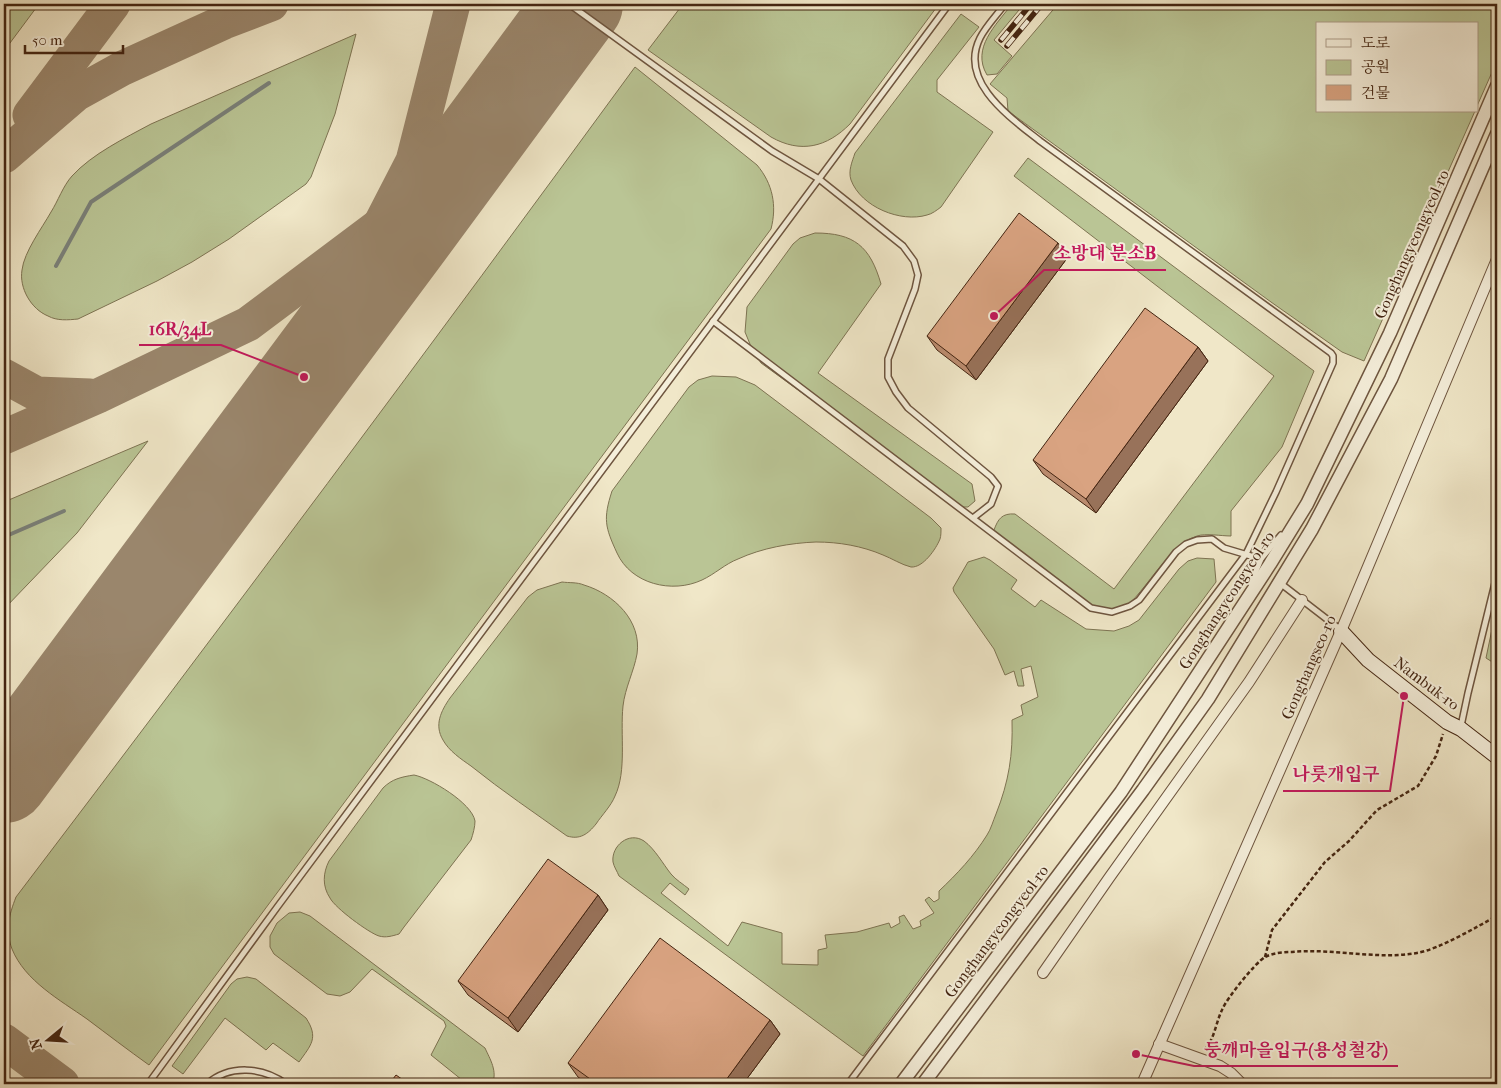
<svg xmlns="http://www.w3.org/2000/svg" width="1501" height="1088" font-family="'IM FELL French Canon','Noto Serif KR',serif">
<rect width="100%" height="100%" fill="#f0e7c8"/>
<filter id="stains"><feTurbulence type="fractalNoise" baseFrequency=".004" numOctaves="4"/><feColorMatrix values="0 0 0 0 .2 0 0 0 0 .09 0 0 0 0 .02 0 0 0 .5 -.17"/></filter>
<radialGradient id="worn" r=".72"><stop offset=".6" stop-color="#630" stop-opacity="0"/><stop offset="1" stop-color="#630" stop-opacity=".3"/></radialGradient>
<g fill="#bac595" stroke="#7e7453">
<path d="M4,4H39L4,51Z"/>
<path d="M683,4H939L850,124C827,147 801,154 771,137L648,50Z"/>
<path d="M1012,4H1024L994,40L1012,56L997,74L987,75C971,48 996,25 1012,4Z"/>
<path d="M1058,4H1497V61L1477,106V24H1317V111H1475L1364,361L1342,352L1271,302L1008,111L1007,98L990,84Z"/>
<path d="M961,14L979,27L937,80V92L993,132L941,207C937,210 932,214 927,215C901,223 861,207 851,180C848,171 852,162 855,153Z"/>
<path d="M356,34L335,114L311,177L306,184L229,239L192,262L157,281L78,319C68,320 57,321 48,316C31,309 19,288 22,270C24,252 42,228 51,212C58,201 63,186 72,176C92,154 125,138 151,124Z"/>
<path d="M635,67L757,165C773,184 777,206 771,229L149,1065C128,1050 107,1034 87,1019C60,1000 25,981 12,949C5,930 9,915 16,897C225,622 431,346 635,67Z"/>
<path d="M1028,158L1314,371L1282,447L1231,511V536C1221,536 1206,533 1197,536C1163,546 1136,614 1111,613C1090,611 1019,553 997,538L994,530C998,519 1002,513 1015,514L1114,589L1274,376L1014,176Z"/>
<path d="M815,233C854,233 870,246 881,284L818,373L972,484L975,501L968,507H959L761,363L752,349L745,332L747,307L793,244L800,238Z"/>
<path d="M712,376L736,377L755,385L931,518L941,528C941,532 941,536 940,539C936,549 923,568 911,567C902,565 891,558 883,555C862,546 839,542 816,542C790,543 762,548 738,559C725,564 715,574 702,580C672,594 631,584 617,553C605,527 603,519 612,491L689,387L698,380Z"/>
<path d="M148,441L77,533L4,609V502Z"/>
<path d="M984,557L990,560L1017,580L1011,589L1035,607L1041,600L1086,629L1114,631L1129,626L1139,620L1179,569L1188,561L1197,558L1214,559L1216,582L863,1056L619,876C617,871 614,867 613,862C611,846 629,831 644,841C655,849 663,864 671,874C676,880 683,884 689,889L685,895L670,883L661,893L728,946L742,922L782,933V964L818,965V950L827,948L825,935L857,932L889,923L891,928L900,923L899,917L904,915L913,929L921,926L920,921L934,913L925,900L929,897L934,902L939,899V891C957,874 974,856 987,835C991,829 993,821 996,814C1009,781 1013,755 1012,720L1023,715L1021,705L1038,697L1031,666L1021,669L1024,686H1018L1014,671L1005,675L994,649L954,592L953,588L968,562Z"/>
<path d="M562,582C569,583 577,582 584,585C614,594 642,621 637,654C634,671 625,688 623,706C620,734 627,771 615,796C611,806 602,815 596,824C588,834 580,840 567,836C535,813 502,791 471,766C461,759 449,751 443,740C434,725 441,711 450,698L528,597L537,590Z"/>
<path d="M1497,605V665L1486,658Z"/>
<path d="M414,775C430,778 472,803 475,821C475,827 473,834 471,840L404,927L399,934C392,936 386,938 379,936C369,933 335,908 330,898C322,886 323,873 329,861L383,788C392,779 401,777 414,775Z"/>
<path d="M300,912L310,916L485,1048C490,1059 498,1072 492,1084H467L431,1055L446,1026L444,1021L372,969L350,992L340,996L327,994L274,954L270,947V936L277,923L289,913Z"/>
<path d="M247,977L256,979L306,1018C319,1038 311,1045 299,1062L273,1043L266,1050L225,1018L183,1074L172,1066L231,984L237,979Z"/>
</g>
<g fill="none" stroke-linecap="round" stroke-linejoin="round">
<g stroke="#7a8079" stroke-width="4">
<path d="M56,266L91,202L269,83"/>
<path d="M4,537L64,511"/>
</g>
<g stroke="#9a866c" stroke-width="35">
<path d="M30,115L113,4"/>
<path d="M4,156L76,94L123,68L224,22L271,4"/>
<path d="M4,376L37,394L90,396"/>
<path d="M304,377L359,273L380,225L413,161L453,4"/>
<path d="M4,437L98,396L248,324L380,225L437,174L511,96"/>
<path d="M4,731L95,657"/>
<path d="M4,1041L62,1084"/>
</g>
<path stroke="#9a866c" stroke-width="88" d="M4,779L408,236L579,4"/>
<g stroke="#6e553f" stroke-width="8">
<g id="service">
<path d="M569,4L772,151L819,179L903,246L914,261L918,275L915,289L888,359V377L896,392L908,408L991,477L998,486L991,504L973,518"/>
<path d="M713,321L1091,608L1112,612L1130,606L1139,600L1176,552L1186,544L1197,540L1212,539L1224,548L1261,559"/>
<path d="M1251,583L1261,559L1281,535"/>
<path d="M1280,583L1341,630"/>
<path d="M1461,726L1468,693L1497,575"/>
<path d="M148,1084L278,906L949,4"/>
<path d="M207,1084C230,1064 263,1067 286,1084"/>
<path d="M848,1084L1246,554L1276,492L1333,363V356L1331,353L1040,141C1011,118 958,82 980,38C986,26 997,15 1005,4"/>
</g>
</g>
<g stroke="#6e553f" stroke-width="12">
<g id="minor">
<path d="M1043,973L1109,878L1249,682L1302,600"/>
<path d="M1159,1044L1220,1066L1231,1073L1242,1084"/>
<path d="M1142,1084L1341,631L1497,259"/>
</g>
</g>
<g stroke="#6e553f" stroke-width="15">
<g id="tertiary">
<path d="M901,1084L1121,792L1270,564L1307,504L1390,333L1497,86"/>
<path d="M923,1084L1143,790L1208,699L1312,529L1391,379L1497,134"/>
</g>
</g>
<g stroke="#432411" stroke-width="16">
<path id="secondary" d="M1341,631L1368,660L1447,722L1461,729L1497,757"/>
</g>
<g stroke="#432411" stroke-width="2.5" stroke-dasharray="4 2.5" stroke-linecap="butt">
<path d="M1265,957L1272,930L1325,862L1349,841L1377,810L1418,786L1436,756L1443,734"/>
<path d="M1206,1048C1215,1037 1216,1022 1222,1010C1226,999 1256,962 1265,957C1273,953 1283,952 1292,952C1333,948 1376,960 1417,953C1440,949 1476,927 1497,916"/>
</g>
<use href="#service" stroke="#f5efdb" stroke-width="5"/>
<use href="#minor" stroke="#f5efdb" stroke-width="10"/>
<use href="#tertiary" stroke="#f5efdb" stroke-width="12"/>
<use href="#secondary" stroke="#f5efdb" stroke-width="14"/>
<g stroke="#432411" stroke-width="5.5">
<g id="rail">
<path d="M1001,40L1031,4"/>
<path d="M1007,46L1042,4"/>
</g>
</g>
<use href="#rail" stroke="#f5efdb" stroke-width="4" stroke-dasharray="11" stroke-linecap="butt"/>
</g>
<g fill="#bb8c6f" stroke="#432411">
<path d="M1068,257L976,380L937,350L927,336Z"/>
<path d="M1198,347L1208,361L1096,513L1043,474L1033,460Z"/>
<path d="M598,895L608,910L518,1032L468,995L458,981Z"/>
<path d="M770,1020L780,1034L743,1084H588L578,1077L568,1063Z"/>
</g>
<g fill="#98725a" stroke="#432411">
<path d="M1058,243L1068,257L976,380L966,366Z"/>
<path d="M1198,347L1208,361L1096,513L1086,499Z"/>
<path d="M598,895L608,910L518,1032L508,1018Z"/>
<path d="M770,1020L780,1034L743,1084H723Z"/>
</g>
<g fill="#d9a381" stroke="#432411">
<path d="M1019,213L1058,243L966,366L927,336Z"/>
<path d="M1145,308L1198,347L1086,499L1033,460Z"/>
<path d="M548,859L598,895L508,1018L458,981Z"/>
<path d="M660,938L770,1020L723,1084H597L568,1063Z"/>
<path d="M396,1075L409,1084H389Z"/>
</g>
<g text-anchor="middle" stroke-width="4" stroke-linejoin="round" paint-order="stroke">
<g font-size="16" fill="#432411" stroke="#f5efdb">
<text transform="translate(1411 244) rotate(-66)" y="6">Gonghangyeongyeol-ro</text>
<text transform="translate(1226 600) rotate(-57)" y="6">Gonghangyeongyeol-ro</text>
<text transform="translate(1308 667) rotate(-66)" y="6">Gonghangseo-ro</text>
<text transform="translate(1427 683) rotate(37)" y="6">Nambuk-ro</text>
<text transform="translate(996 931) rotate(-53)" y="6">Gonghangyeongyeol-ro</text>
</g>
</g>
<path fill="none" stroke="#c2185b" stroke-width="2" d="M994 316L1044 270H1166M304 377L221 345H139M1404 696L1390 791H1283M1136 1054L1194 1066H1398"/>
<g fill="#c2185b" stroke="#f5efdb" stroke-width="2">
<circle cx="994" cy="316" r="5"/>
<circle cx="304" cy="377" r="5"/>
<circle cx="1404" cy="696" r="5"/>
<circle cx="1136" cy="1054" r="5"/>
</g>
<g font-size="18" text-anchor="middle" font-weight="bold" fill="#c2185b" stroke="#f5efdb" stroke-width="4" stroke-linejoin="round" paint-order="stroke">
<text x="1105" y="259">소방대 분소B</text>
<text x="180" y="335">16R/34L</text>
<text x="1336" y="780">나룻개입구</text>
<text x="1296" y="1056">둥깨마을입구(용성철강)</text>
</g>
<rect width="1501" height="1088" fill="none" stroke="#f0e7c8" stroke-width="20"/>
<rect x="5" y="5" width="1491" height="1078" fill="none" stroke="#432411" stroke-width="2.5"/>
<rect x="10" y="10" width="1481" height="1068" fill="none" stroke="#432411"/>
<rect x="1316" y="22" width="162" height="90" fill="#f5efdb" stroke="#ae9e8a"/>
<rect x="1326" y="39" width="25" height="8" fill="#f5efdb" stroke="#ae9e8a"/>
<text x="1361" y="48" font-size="15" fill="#432411">도로</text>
<rect x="1326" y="60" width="25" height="15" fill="#bac595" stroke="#ae9e8a"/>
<text x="1361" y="72" font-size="15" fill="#432411">공원</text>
<rect x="1326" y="85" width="25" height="15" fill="#d9a381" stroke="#ae9e8a"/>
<text x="1361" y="98" font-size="15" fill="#432411">건물</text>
<g transform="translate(48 1040) rotate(252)" stroke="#f5efdb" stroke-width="4" paint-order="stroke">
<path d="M0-4L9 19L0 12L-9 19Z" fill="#432411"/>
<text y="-8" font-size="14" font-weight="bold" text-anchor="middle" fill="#432411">N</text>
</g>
<path d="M25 45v8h98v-8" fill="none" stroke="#432411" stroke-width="2.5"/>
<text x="32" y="45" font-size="15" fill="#432411" stroke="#f5efdb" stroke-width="4" paint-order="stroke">50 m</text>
<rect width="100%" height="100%" filter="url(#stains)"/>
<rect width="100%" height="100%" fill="url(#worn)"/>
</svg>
